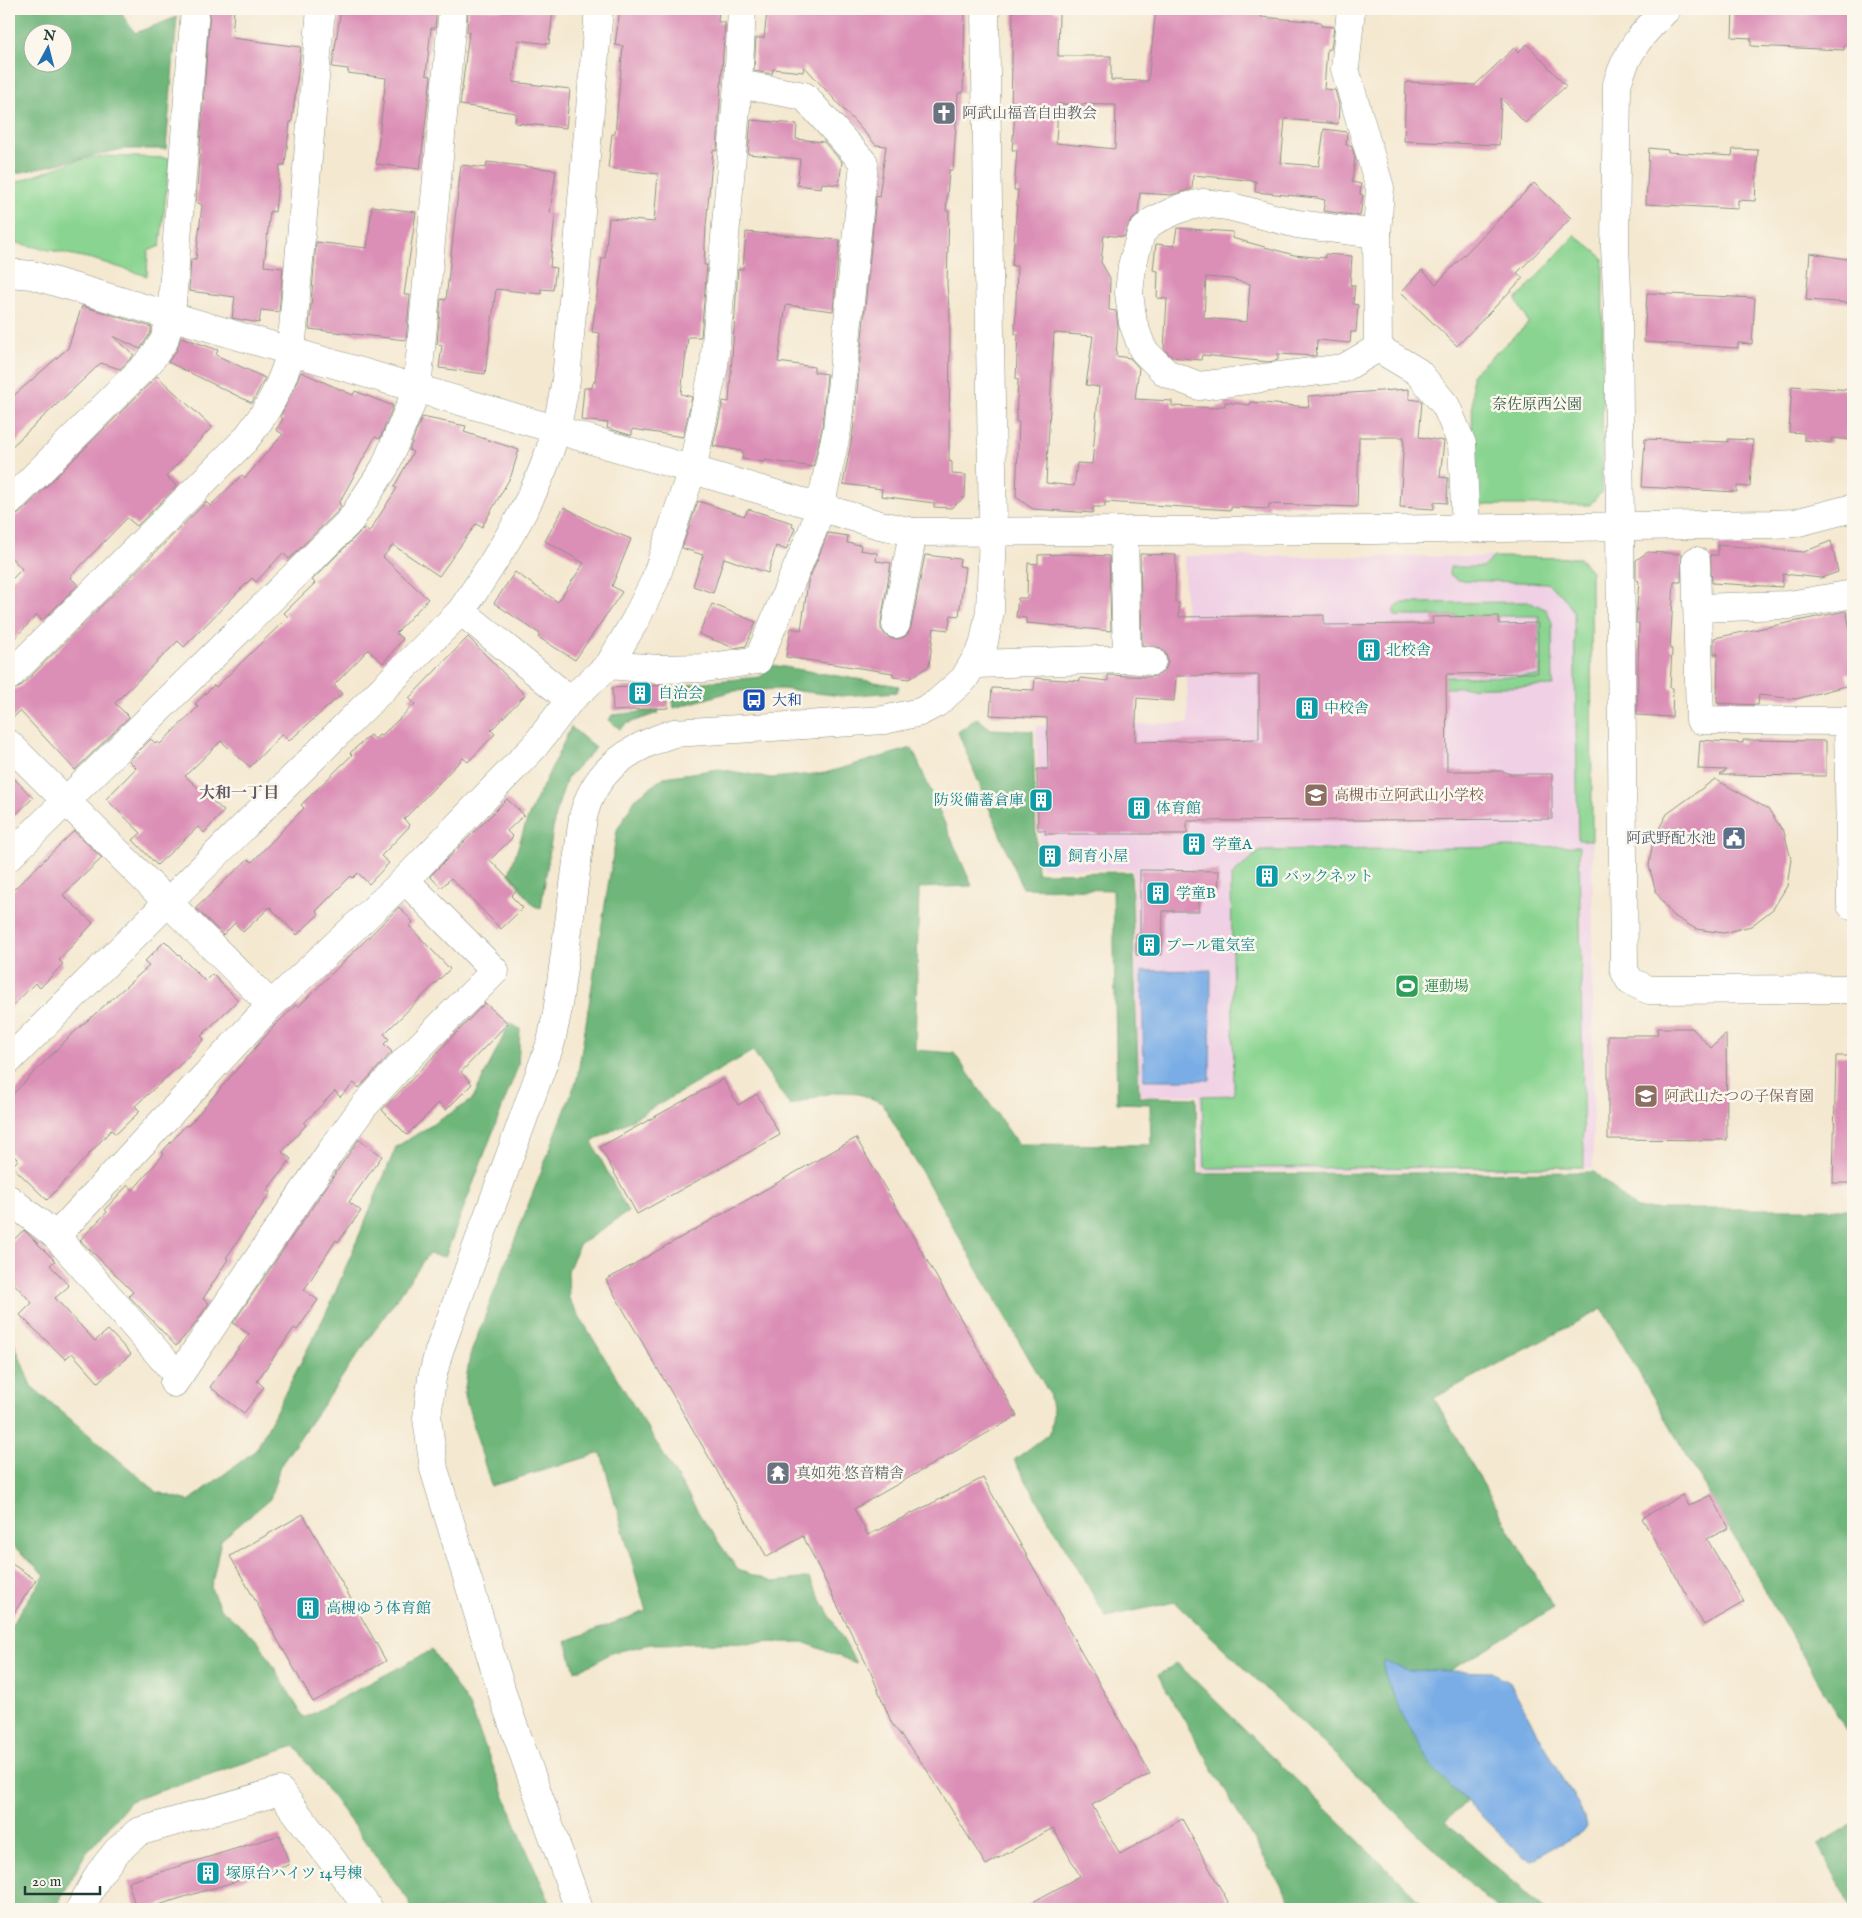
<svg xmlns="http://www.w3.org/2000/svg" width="1862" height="1918" font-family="'IM FELL English','Noto Serif JP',serif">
<rect width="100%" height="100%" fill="#fbf7ec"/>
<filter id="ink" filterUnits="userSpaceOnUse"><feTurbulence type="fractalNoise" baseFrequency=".02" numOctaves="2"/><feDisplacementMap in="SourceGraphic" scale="10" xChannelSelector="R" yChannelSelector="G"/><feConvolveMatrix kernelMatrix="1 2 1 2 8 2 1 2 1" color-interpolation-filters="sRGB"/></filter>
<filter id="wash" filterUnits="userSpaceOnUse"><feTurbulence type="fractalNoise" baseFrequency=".0096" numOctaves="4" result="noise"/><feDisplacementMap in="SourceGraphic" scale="20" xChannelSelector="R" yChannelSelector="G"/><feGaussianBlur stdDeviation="1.12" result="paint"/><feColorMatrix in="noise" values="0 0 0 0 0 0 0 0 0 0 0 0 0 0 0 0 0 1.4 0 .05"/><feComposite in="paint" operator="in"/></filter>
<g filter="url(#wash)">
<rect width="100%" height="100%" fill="#f4e8d0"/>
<path fill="#f0d0e5" d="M1184,556L1580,557L1592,571L1593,1168L1201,1172L1199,1095H1140L1133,869L1041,868L1036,726L1188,723Z"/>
<g fill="#89d490" stroke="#548862">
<path d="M105,156L170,158L160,246L148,251L147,276L92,259L16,243L11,184L79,160Z"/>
<path d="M1575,235L1603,258L1602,491L1590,505H1473L1472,374L1529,323L1516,300Z"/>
<path d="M1494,557L1579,558L1591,571L1592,840H1578L1574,612L1562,595L1547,583L1458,580L1449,574L1450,567H1483Z"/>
<path d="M1531,602L1547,610L1552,623L1553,686L1442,688L1443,677L1540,676L1539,616H1394V609L1402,603Z"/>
<path d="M1579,846L1584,1167L1205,1168L1202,1096L1234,1095L1231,876L1260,851Z"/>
</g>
<g fill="#6eb67a" stroke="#467a57" fill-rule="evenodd">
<path d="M9,9H122L123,16L135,33L177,17L166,149H123L9,175ZM62,32V62H32V32Z"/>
<path d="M772,665L899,686L897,692L841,696L782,689L733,691L674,708L671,688L704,682L760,677Z"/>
<path d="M659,710L658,713L626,724L620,729L609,720L612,715Z"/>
<path d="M977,718L991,729L1033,731L1037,873L1131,872L1139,1097L1196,1098L1198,1174L1594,1172L1637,1209H1853V1742L1602,1309L1434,1398L1554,1608L1406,1697L1466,1802L1445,1822L1545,1909H1497L1175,1602L1106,1617L1014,1460L1050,1433L1053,1413L1049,1393L882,1103C842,1084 829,1093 790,1106L753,1051L592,1142L628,1212L579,1245L568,1271L569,1299L703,1520L738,1570L773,1582L809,1578L856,1663L803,1642L651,1644L610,1653L595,1663L575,1671L566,1641L646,1611L601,1453L491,1486L464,1393L470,1355L577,1079L617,830L635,799L664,777L719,769L771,778L825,773L912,748L972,886L919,888L915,1050L954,1053L1018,1144L1151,1145L1150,1104L1117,1103L1113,890L1022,888L958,732Z"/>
<path d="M571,727L596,748L567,778L555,815L541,908L534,906L509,874L528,817Z"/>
<path d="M510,1023L520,1029L518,1066L445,1257L428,1254L280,1466L270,1499L221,1540L211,1588L220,1608L259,1642L304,1718L432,1650L469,1706L523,1842L553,1909H410L409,1901L295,1746L130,1801L84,1856L55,1909H9V1628L45,1575L9,1542V1330L31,1386L157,1492L189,1501L256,1450L330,1305L396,1147L472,1100Z"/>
<path d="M1177,1663L1428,1909H1294L1158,1675Z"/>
<path d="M1853,1824V1909H1852L1819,1845Z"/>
</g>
<g fill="#7aade6" stroke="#4c758d">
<path d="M1211,970L1210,1080H1144L1142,971Z"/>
<path d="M1384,1661L1407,1670L1492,1672L1509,1681L1585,1818L1587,1826L1585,1830L1532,1860L1523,1857L1434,1769L1403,1716L1384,1675Z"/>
</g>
<g id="blocks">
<g fill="#db8eb6" fill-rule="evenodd">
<path d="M210,9H234L232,38L301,47L292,122H290L285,165H280L275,212L270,211L264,266L283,268L279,312L261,310L259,323L232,318L235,297L189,291L191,259H196L202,205L196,202Z"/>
<path d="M341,9H437L435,28H431L426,75L431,76L420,169L376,164L386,78L348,73V69L332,67Z"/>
<path d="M468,9L553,11L549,44L518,40L513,82L570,89L566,128L515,123L516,113L460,105L469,32H467Z"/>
<path d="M620,9H719L718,22H725L717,151L713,150L706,226L704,265H707L701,337H688L681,394L692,397L683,437L632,429V435H630L607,428L608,423L581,420L584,388H592L593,382H595L600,333L592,332L602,258H605L609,218L654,222L658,174L608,168L612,134H615L623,46L615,45Z"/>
<path d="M785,9H965L963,93H958L953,170H949L946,211H949L947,285L949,308H950L949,461L952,462V474L966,475L965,497L951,508L934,507V503L881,496L882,489L843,484L853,432L876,196L879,197L886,146L876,145L804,66L803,72L773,69L772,74L754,71L756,38H764L767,12L784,14Z"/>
<path d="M1013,9H1051L1059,13L1058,56H1111V80L1148,81L1156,9H1262L1261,17L1321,22V26L1334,27L1331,49H1327L1324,89L1335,90L1339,105L1338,124L1285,119L1281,163L1319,166L1324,129L1347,132L1346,145H1351L1355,157L1352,182L1361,184L1360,194L1363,195L1360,216L1323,211L1325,200L1317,198L1255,192L1256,181L1193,175L1192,189L1171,195L1140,193L1138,214L1130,222L1124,237L1104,235L1101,262L1110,278L1109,310L1116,311L1118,327L1116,356L1130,358L1139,368L1135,399L1172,401V406L1218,408V406H1225V402L1250,405L1251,402L1309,407L1308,396L1409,389V399L1422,401L1419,437L1444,441L1440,477L1448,478L1447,503L1434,502V509L1400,507L1404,437H1359L1357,507L1269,504V509L1231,507V510L1105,502V507H1093V513L1033,509L1016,497L1019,422L1016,421L1018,379H1016L1018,334H1015L1017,266H1012L1018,190H1014L1017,150H1012L1015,112H1011ZM1058,104L1116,105L1115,149L1056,143ZM1054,333L1093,336L1086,385L1099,387L1092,464L1077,463L1074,486L1046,483Z"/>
<path d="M1733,9H1853V45H1844V50L1751,46V38L1732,37Z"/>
<path d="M1527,44L1566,86L1525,123L1501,98L1499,145L1404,141L1406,82L1475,85L1514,48L1518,52Z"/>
<path d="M751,120L797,124L796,139L824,142L842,162L839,185L822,183L821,188L797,185L800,159L748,154Z"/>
<path d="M1649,148L1668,150V152L1732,156L1733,149L1758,150L1755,201L1738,200V209L1646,204Z"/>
<path d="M487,162L556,170L550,213L555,214L550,267L556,268L553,290L541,289V294L496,289L485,374L439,368L442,345L437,344L441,299L446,300L461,165L486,168Z"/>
<path d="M1534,183L1571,218L1517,273L1523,278L1457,346L1401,292L1422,270L1436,284Z"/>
<path d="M372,206L416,212L404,295H410L406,340L309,329L316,242L367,248Z"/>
<path d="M1177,228L1233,232L1232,238L1294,255L1325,258V254L1352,256L1350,285H1355L1353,304L1358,305L1356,332H1351L1350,343L1317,340L1316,356L1278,354V360L1269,362L1202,355L1201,360L1172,357L1164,349L1167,299L1157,298L1158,271L1153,270L1156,244L1174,246ZM1206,277L1230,279L1250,284L1247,322L1204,318Z"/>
<path d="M746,232L840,240L833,311L786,305L778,362L814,367V372L827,374L822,428L813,467L765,460V462L742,459L743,451L713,446L723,401L729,402L738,269H743Z"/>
<path d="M1810,253L1853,260V303L1806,300Z"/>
<path d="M1647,293L1755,298L1752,344L1738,343V348L1644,342Z"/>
<path d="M82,306L152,327L150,334L140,349L113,336L134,355L120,369L101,363L9,449V400L68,348Z"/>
<path d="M181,337L218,350L216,355L265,378L252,403L168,362L177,350Z"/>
<path d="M301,372L353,395L355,391L393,406L380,439L375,437L339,503L341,506L338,511L289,559L283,553L256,582L252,578L184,647L178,641L115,703L129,717L75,770L20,711L9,722V691L20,687L206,502L210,506L242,475L245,478L283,434L276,430L283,419L280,417Z"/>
<path d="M157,376L212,427L166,476L177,486L137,526L127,518L70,577L78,585L42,621L37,615L9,644V582L22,569L9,555V520L20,513Z"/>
<path d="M1792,386L1853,390V440L1831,438V443L1804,440V433L1789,432Z"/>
<path d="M422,417L466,426L464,432L519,450L511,476L482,527L476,524L439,576L393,545L383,557L428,599L396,633L403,639L383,663L368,650L334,685L342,694L289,741L282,734L250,767L221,741L185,776L224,811L204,833L198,827L157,865L133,840L141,833L106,799L136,768L129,761L151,739L156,744L157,742L160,744L198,707L195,704L214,685L216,687L288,617L284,613L315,583L312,580L364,528L369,532L397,488L394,487L413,452L409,450Z"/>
<path d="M1645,439L1728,442V439L1753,440L1750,487L1737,486V492L1642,487Z"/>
<path d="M698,501L745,516L748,509L793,523L792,527L795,528L786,550L776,546L768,573L724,558L713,593L693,586L703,555L682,548Z"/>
<path d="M564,507L597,525L631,539L612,586L622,592L575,660L538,637L540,634L494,603L515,572L558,602L584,563L545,541Z"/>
<path d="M828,533L848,536L847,543L861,545L860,550L877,553L876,561L891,563L881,622V629L886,636L893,639L902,638L908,634L911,627L925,555L960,559L959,566L965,567L959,616L951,615L948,630L934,628L929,666L909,679L893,677V673L786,657L791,628L801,630L808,582Z"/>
<path d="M1831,541L1838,572L1821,578L1783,574L1782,587L1712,583L1710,555H1718V545L1804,552Z"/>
<path d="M1648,552L1682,554L1681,582H1674L1670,649H1672L1670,688H1673L1672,717L1637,715L1639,623H1636V619L1639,581L1636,580V560Z"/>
<path d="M1065,554L1109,556L1111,631L1026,623V618L1016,617L1018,598H1027L1028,563L1038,564V555Z"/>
<path d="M1140,554L1176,555L1175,603H1179V617L1324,615V625L1433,624L1432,617L1499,616V624L1538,623V673L1446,674L1447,771H1503L1509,774H1552V819L1187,821V834H1045V830H1038L1037,769H1048L1047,718L990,715L992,688L1034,690L1035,678L1080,681V678L1108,681V675L1151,677L1159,675L1165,670L1168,662L1166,654L1161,648L1142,645ZM1259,675V739L1135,742L1137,698L1174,701L1176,676Z"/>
<path d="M712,604L756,622L746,646L734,648L699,634Z"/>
<path d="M1846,611L1853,642V672L1846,674L1849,685L1796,699L1759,695L1758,705L1717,703L1718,654H1714V638Z"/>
<path d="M468,637L525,695L491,730L495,734L468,762L463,758L404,819L410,826L381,856L389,863L369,884L358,873L353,878L351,876L316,911L319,914L297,935L270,907L243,932L235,923L223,935L196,908L248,859L252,862L304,808L301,805L352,755L350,753L370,735L375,739L379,735L381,736L415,704L409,698Z"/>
<path d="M667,685L668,708L613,711L612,688Z"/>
<path d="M1700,740L1743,743V740L1826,741V776L1720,775L1727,770L1698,769Z"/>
<path d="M9,773L33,798L9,821Z"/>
<path d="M1715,779L1768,809L1784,832L1791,859L1787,886L1773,909L1751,926L1724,933L1696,929L1672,915L1656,892L1649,866L1653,839L1667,814Z"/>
<path d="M507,799L524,815L507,831L513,837L490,860L518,889L511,896L523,908L501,929L451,878L441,888L430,876Z"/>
<path d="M74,831L102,858L63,895L93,923L59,960L63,964L40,988L35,983L9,1010V894Z"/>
<path d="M1140,870L1219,871L1218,894L1199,893V911H1163L1162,955H1136V935H1140Z"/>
<path d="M399,907L413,922L409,926L450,969L384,1034L389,1039L384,1044L392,1052L359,1088L354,1083L340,1097L335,1091L304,1123L306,1125L282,1152L291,1159L267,1190L271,1192L226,1258L228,1259L203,1299L209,1303L192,1328L176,1346L129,1296L133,1292L80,1240L107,1212L105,1209L128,1185L133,1190L164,1154L162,1152L186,1125L188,1126L275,1025L296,1005L298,1007Z"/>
<path d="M165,941L205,981L212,974L238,1000L201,1036L204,1039L182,1063L135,1106L140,1111L116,1134L111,1130L47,1200L12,1166L18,1160L9,1151V1098L70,1036L149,966L144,962Z"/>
<path d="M485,1003L508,1023L461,1072L472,1084L446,1110L439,1103L407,1135L382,1110Z"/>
<path d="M1658,1028H1692L1711,1048L1726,1034L1727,1140L1608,1139V1035H1657Z"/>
<path d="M1836,1056H1853V1183H1833Z"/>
<path d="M723,1079L738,1105L757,1094L780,1135L637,1214L600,1147Z"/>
<path d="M856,1138L1017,1416L854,1509L868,1535L983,1478L1150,1774L1092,1805L1120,1854L1182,1819L1232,1909H1020L1080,1876L1053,1828L986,1865L925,1767L892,1724L871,1673L803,1536L767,1557L606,1280Z"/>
<path d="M359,1139L382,1156L349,1202L361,1211L338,1242L336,1240L304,1290L318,1300L297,1330L294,1328L257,1381L264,1387L244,1413L210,1387L249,1334L233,1323Z"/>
<path d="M24,1230L55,1261L50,1265L69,1286L55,1298L95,1341L108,1330L131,1354L98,1382L72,1353L65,1359L20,1315L32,1303L9,1278V1244Z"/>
<path d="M1682,1495L1688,1506L1711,1495L1729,1528L1707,1539L1744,1602L1704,1625L1642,1518Z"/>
<path d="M303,1514L386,1661L313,1702L230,1556Z"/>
<path d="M9,1562L36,1580L9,1620Z"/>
<path d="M280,1835L289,1865L145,1909H136L128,1882Z"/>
</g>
</g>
</g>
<g filter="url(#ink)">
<use href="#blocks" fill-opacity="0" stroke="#8a9282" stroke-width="1"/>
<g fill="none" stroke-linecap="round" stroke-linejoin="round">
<g stroke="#8a9282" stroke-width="29">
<g id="minor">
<path d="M1351,9L1345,69L1380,188L1377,234L1378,348L1418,372L1446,406L1462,444L1466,529"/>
<path d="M1667,9C1641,34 1628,49 1617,84L1615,247L1618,310L1624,970L1630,981L1649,990L1853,989"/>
<path d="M738,84L742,9"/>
<path d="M1377,234L1297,224L1228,206L1203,203L1181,208L1153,221L1141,233L1132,266L1129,293L1133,323L1143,350L1166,373L1199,386L1344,368L1378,348"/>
<path d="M9,273L32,275L880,525L913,532L1374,530L1771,524L1795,523L1853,508"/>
<path d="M9,502L150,361L164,341L171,316L195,9"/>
<path d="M1696,561L1700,720L1848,721L1853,719"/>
<path d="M1698,608L1789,605L1853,594"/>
<path d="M461,611L570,700"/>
<path d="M896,624L913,532"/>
<path d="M1127,659L1152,661"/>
<path d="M975,664L1127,659L1124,532"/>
<path d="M9,676L245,440C269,409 280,389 291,352L321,9"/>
<path d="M1848,721L1851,905H1853"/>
<path d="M9,744L271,1005"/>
<path d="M9,857L350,521L385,467L417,389L453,9"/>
<path d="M9,1060L461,611C498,556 540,494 556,429C560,413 563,396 566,380L599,9"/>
<path d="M9,1199L56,1236L178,1376"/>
<path d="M56,1236L271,1005L405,880L534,747L570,700L609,665L636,619L655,580L692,470L714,366L738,84L804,96L864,163L837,430L820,508L813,530L758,660L705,668L657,669L609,665"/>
<path d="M174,1383L331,1151L364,1106L406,1060L495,971L405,880"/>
<path d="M80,1909L99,1874L117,1851L138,1832L280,1791L369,1909"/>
<path d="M579,1909L505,1702L434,1469L427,1418L432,1378L439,1351L551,1042L557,1013L583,817C594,770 630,747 674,733L884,720L920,712L937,703L964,679L983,647L990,611L993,533L985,9"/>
</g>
</g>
<use href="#minor" stroke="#fff" stroke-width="28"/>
</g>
</g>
<defs>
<g id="church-square" transform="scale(1.25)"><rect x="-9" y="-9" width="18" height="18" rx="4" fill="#6b7280" stroke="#fbf7ec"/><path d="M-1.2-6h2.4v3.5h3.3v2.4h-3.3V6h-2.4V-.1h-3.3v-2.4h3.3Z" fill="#fff"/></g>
<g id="building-square" transform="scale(1.25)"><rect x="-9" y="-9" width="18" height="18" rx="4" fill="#0f9aa8" stroke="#fbf7ec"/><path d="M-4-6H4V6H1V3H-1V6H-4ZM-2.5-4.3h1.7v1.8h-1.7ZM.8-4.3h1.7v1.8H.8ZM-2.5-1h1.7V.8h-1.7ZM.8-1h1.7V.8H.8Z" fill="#fff"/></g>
<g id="bus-square" transform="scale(1.25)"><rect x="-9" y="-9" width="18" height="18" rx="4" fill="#1a4fb4" stroke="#fbf7ec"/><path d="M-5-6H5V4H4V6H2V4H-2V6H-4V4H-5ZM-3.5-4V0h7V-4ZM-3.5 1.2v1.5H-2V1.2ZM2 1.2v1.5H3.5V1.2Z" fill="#fff"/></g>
<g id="school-square" transform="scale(1.25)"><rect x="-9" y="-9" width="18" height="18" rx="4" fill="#8d6e63" stroke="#fbf7ec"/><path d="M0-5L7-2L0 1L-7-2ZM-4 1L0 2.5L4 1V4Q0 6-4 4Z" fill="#fff"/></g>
<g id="civic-square" transform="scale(1.25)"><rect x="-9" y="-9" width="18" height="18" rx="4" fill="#5c6f8a" stroke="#fbf7ec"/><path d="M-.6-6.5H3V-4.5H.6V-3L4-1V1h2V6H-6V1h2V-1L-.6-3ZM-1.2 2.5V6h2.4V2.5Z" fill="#fff"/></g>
<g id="stadium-square" transform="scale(1.25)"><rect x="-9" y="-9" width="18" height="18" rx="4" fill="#2e9e5b" stroke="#fbf7ec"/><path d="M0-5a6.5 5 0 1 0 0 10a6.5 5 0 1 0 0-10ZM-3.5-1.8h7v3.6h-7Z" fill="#fff"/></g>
<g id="temple-square" transform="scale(1.25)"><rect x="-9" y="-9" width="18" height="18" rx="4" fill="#6b7280" stroke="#fbf7ec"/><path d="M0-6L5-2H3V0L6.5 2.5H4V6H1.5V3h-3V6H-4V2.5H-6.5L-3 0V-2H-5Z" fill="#fff"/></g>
</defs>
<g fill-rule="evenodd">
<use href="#church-square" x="944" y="113"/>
<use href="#building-square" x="1369" y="650"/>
<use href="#building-square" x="640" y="693"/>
<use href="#bus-square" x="754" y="700"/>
<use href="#building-square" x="1307" y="708"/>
<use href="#school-square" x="1316" y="795"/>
<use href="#building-square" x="1041" y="800"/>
<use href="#building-square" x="1139" y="808"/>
<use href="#civic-square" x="1734" y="838"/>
<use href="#building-square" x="1194" y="844"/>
<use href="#building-square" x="1050" y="856"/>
<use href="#building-square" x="1267" y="876"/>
<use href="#building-square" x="1158" y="893"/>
<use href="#building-square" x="1149" y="945"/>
<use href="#stadium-square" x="1407" y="986"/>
<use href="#school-square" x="1646" y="1096"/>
<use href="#temple-square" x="778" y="1473"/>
<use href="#building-square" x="308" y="1608"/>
<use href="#building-square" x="208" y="1873"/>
</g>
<g text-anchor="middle" stroke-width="5" stroke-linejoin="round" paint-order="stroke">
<g font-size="15" fill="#5b616d" stroke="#fbf7ec" text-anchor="start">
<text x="962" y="118">阿武山福音自由教会</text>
<text x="796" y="1478">真如苑 悠音精舎</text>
</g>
<g font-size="15" fill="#345b46" stroke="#fbf7ec">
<text x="1537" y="409">奈佐原西公園</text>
</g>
<g font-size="15" fill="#0d838f" stroke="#fbf7ec" text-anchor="start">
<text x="1386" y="655">北校舎</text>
<text x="658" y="698">自治会</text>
<text x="1324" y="713">中校舎</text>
<text x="1024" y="805" text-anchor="end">防災備蓄倉庫</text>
<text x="1156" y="813">体育館</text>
<text x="1212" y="849">学童A</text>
<text x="1068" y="861">飼育小屋</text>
<text x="1284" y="881">バックネット</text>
<text x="1176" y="898">学童B</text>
<text x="1166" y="950">プール電気室</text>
<text x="326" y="1613">高槻ゆう体育館</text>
<text x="226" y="1878">塚原台ハイツ 14号棟</text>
</g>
<g font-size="15" fill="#164399" stroke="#fbf7ec" text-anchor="start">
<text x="772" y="705">大和</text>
</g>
<g font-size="15" fill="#785e54" stroke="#fbf7ec" text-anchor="start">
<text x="1334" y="800">高槻市立阿武山小学校</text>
<text x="1664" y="1101">阿武山たつの子保育園</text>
</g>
<g font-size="15" fill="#4e5e75" stroke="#fbf7ec" text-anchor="end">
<text x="1716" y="843">阿武野配水池</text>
</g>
<g font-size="15" fill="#27864d" stroke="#fbf7ec" text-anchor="start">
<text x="1424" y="991">運動場</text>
</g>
<g font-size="16" font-weight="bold" fill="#615962" stroke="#fbf7ec">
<text x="239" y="798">大和一丁目</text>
</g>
</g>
<rect width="1862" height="1918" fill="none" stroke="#fbf7ec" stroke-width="30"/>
<g transform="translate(48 48) rotate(7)"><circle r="24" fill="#fbf7ec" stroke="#a3ada2"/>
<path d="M0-4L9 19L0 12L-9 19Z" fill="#1f6fb2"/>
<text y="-8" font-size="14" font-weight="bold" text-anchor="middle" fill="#1f3d34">N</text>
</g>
<path d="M25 1886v8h75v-8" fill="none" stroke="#1f3d34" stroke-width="2.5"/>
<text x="32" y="1886" font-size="15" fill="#1f3d34" stroke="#fbf7ec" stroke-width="4" paint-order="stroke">20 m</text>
</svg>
